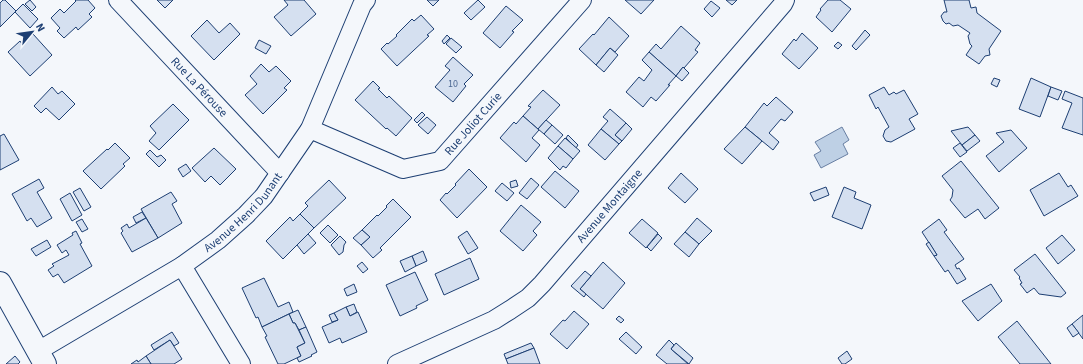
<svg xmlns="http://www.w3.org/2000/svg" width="1083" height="364" font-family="'Source Sans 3',sans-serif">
<rect width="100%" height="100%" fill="#f4f7fb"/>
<path fill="#bed0e5" stroke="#687fa3" d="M842,127L849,140L843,144L848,154L821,168L814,155L821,151L815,142Z"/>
<g fill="#d5e0f0" stroke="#1d3f73">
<path d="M3,0H5L16,11L0,27V3Z"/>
<path d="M30,0L36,7L32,11L25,4Z"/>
<path d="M75,0H88L95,8L89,14L92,17L78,30L76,27L64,38L57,31L60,28L51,18L60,9L64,13L76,1Z"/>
<path d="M157,0H173L165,8Z"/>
<path d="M284,0H304L316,14L291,36L274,17L288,5Z"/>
<path d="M427,0H439L433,6Z"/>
<path d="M478,0L485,7L471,20L464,13Z"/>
<path d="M625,0H654L641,14Z"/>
<path d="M726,0H737L732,5Z"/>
<path d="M828,0H840L851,9L832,32L816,17L821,10L820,9Z"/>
<path d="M944,0H969L971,8L976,7L977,13L1001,31L989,49L990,55L985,56L979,64L966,55L972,46L970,44L968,36L970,33L958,25L953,26L949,23L946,24L943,21L941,16L944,12H947Z"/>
<path d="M711,1L720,8L712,17L704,9Z"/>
<path d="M23,4L38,19L30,28L15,12Z"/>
<path d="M506,6L523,20L512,31L514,32L500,48L483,33Z"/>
<path d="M421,15L434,29L427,35L429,36L397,66L381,49L387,43L388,44L397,36L396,35L412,19L414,21Z"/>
<path d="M609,17L629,36L615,52L610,48L596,65L579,49L593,34L594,35Z"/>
<path d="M207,20L219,33L230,23L240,34L214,60L191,36Z"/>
<path d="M681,26L700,43L695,50L698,52L684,68L683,67L676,76L649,52L656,44L661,49Z"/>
<path d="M865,30L870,35L856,50L852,46Z"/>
<path d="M802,33L818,48L799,69L782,54L794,39L796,41Z"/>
<path d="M33,34L52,55L30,76L8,52L20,41L22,44Z"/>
<path d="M447,35L450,38L444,44L442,41Z"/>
<path d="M451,38L462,47L456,53L446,44Z"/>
<path d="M259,40L271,46L266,54L255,48Z"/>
<path d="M838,42L842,45L838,49L834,46Z"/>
<path d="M610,48L618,55L604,72L596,65Z"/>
<path d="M649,52L676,76L668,85H670L656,101L651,97L643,107L626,92L639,77L644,81L652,70L642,60Z"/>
<path d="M453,57L473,75L464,84L466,86L453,102L435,87L450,70L445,66Z"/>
<path d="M261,64L269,72L276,66L291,81L284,88L287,90L263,114L245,95L257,84L250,76Z"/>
<path d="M683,67L689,73L682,81L676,76Z"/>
<path d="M994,78L1000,80L997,87L991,84Z"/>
<path d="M1031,78L1051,87L1040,117L1019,109Z"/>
<path d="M373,81L380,88L378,89L387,98L389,96L412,118L396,136L387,128L386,129L355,100Z"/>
<path d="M52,87L58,94L62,91L75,104L59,120L46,108L41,113L34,106Z"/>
<path d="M884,87L889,95L894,92L896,94L904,90L918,114L909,119L915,129L891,142L886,141L883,136L885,130L889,127L878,107L876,109L869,95Z"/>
<path d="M1051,87L1062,91L1058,100L1048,96Z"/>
<path d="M543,90L560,105L538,129L523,116L531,107L528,106Z"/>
<path d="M1065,91L1083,98V135L1062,128L1072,103L1062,99Z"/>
<path d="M776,97L793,112L785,121L781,119L769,133L779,142L773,150L745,127L764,103L767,106Z"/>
<path d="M173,104L189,120L159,150L149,141L156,133L150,126Z"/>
<path d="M610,109L626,123L615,135L622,141L619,144L601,129L608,121L603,117Z"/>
<path d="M422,112L425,115L417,123L414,120Z"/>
<path d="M523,116L539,130L532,138L540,145L526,162L500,138L514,122L516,124Z"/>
<path d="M427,117L436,125L428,134L418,125Z"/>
<path d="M546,120L552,125L544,134L538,129Z"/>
<path d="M626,123L632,129L622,141L615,135Z"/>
<path d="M552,125L563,135L555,144L544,134Z"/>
<path d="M745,127L762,141L742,164L724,149Z"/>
<path d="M968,127L975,135L962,145L951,131Z"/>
<path d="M601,129L619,144L605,160L588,145Z"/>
<path d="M1011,130L1027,148L999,172L986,156L1004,142L996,133Z"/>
<path d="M4,134L19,160L0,170V136Z"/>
<path d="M568,135L578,145L576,148L566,138Z"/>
<path d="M975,135L980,141L967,151L962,145Z"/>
<path d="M565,138L580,151L573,159L558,146Z"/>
<path d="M115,143L130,158L123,164L125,166L101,189L83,171L107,149L108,150Z"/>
<path d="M960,143L967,152L960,157L953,148Z"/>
<path d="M558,146L573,159L566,168L563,166L560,170L548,158Z"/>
<path d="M214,148L236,169L220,185L211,176L205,182L192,168Z"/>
<path d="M150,150L157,157L161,155L166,160L159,167L146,154Z"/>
<path d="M961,161L999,208L985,219L978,209L965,218L950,200L952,197L953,190L942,176Z"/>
<path d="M186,164L191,171L183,177L178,169Z"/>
<path d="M469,169L487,187L457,218L440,200L446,193L447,194L456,185L455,184Z"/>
<path d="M555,171L579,191L565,208L541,187Z"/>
<path d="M681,173L698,189L685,203L668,188Z"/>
<path d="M1059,173L1068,187L1071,185L1078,196L1044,216L1030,190Z"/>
<path d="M531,178L539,185L527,199L519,193Z"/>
<path d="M39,179L44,188L37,192L52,218L37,227L31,218L27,221L12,194Z"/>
<path d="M329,180L346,198L314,228L300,214L308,206L305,203Z"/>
<path d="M516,180L518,186L511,188L510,182Z"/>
<path d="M502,183L514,193L507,201L495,191Z"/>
<path d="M826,187L829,195L814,201L810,193Z"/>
<path d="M844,187L856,192L854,198L871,205L862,229L832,217Z"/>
<path d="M80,188L91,207L84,211L73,192Z"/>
<path d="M171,192L177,201L172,204L182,223L158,238L141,209Z"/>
<path d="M70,193L82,215L72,221L60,199Z"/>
<path d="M393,199L411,217L380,248L382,250L373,258L361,245L370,237L362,230L377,215L378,216L387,207L386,206Z"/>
<path d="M521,205L541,222L533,231L537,235L523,251L500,231Z"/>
<path d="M142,212L146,218L136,223L133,217Z"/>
<path d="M300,214L314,228L283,259L266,241L290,217L293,221Z"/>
<path d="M146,218L158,238L132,252L121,233L123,231L121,228L127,224L129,228Z"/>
<path d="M697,218L712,231L699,244L685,232Z"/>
<path d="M82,219L88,229L82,232L76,222Z"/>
<path d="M642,219L658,233L646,248L629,233Z"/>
<path d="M939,219L947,230L944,232L964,259L955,265L957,269L959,268L966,279L957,284L948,270L945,272L934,256L937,255L922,232Z"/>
<path d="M328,225L338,235L330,243L320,233Z"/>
<path d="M362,230L370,237L361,245L353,238Z"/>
<path d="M76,231L82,243L80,244L92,266L64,283L58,274L53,277L48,270L54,266L52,264L69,255L66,250L62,253L57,245L73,235L72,233Z"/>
<path d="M467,231L478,248L468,254L458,237Z"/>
<path d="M685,232L699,244L689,257L674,244Z"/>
<path d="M308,234L316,243L304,254L297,245Z"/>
<path d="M658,234L662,238L651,251L647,247Z"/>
<path d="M1062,235L1075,250L1058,264L1046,248Z"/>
<path d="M340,236L346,242L344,245L343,252L339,255L331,245Z"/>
<path d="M47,240L51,247L36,256L31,249Z"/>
<path d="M929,242L937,255L934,256L926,244Z"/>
<path d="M423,251L427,261L416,266L412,256Z"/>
<path d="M1035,254L1066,293L1061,297L1039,294L1034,288L1027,293L1020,284L1022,283L1019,278L1020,277L1014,270Z"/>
<path d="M412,256L416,266L405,272L400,261Z"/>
<path d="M470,258L479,279L444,295L435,274Z"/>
<path d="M362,262L368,269L363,273L357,266Z"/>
<path d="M603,262L625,283L603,309L580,289Z"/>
<path d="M585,271L591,276L580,289L586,294L584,297L571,286Z"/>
<path d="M415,272L428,300L416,306L417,308L400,316L386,285Z"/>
<path d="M264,278L278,307L289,302L293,312L262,327L258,317L256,318L242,288Z"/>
<path d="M354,284L357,292L347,296L344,289Z"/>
<path d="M991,284L1002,301L978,321L962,301Z"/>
<path d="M354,304L357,312L350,316L346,307Z"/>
<path d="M346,307L350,316L358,312L367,332L342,343L340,338L329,343L322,327L338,320L334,313Z"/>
<path d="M298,310L306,327L299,330L295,323H293L289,314Z"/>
<path d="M574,311L589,324L567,349L550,334L563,320L565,321Z"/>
<path d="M334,313L338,320L332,322L329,315Z"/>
<path d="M289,314L293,323H295L305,343L297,347L301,356L284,364H278L265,337L267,336L262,327Z"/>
<path d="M1083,315V339L1072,324Z"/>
<path d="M619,316L624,320L621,323L616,319Z"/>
<path d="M1017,321L1051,364H1020L998,337Z"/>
<path d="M1072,324L1079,333L1073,337L1067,328Z"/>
<path d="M306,327L317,352L311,355L312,356L299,362L297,358L301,356L297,347L305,343L299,330Z"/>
<path d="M172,332L179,343L174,346L170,340L154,350L151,345Z"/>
<path d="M626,332L642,347L636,354L619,339Z"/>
<path d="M170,340L182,359L174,364H151L146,356Z"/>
<path d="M669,340L674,345L671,349L688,364H667L656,355Z"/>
<path d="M531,343L534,348L506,359L504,354Z"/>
<path d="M676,343L693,358L689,364L671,349Z"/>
<path d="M534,348L540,364H508L506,359Z"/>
<path d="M847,351L852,359L845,364H842L838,358Z"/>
<path d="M15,356L20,362L18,364H6Z"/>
<path d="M146,356L151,364H131L137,360L138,362Z"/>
</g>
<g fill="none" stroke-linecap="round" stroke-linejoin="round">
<g stroke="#1d3f73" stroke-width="20">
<g id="street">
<path id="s1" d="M118,0L280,173"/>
<path id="s2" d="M310,129L403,169L440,161L582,0"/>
<path d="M182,266L241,364"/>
<path id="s3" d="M38,351L182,266L218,240L246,215L264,196L310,129L362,5L366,0"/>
<path id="s4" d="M397,364L494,320L510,310L528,298L542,284L783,4L785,0"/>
</g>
</g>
<g stroke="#1d3f73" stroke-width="24">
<path id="secondary" d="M0,283L45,364"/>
</g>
<use href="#street" stroke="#f4f7fb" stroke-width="18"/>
<use href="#secondary" stroke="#f4f7fb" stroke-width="22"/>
</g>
<g text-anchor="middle" stroke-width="3" stroke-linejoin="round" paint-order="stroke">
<g font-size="10" fill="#4b6792">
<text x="453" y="87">10</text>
</g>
<g font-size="12" fill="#1d3f73" stroke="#f4f7fb">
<text dy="4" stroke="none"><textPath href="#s1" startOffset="119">Rue La Pérouse</textPath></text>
<text dy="4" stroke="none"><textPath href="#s2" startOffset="189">Rue Joliot Curie</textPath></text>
<text dy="4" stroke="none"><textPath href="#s4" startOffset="270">Avenue Montaigne</textPath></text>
<text dy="4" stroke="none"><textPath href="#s3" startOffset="249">Avenue Henri Dunant</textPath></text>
</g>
</g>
<g transform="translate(32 32) rotate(61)" stroke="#f4f7fb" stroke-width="3" paint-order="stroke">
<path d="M0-3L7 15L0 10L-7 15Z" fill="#1d3f73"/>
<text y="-6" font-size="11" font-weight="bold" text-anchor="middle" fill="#1d3f73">N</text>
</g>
</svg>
